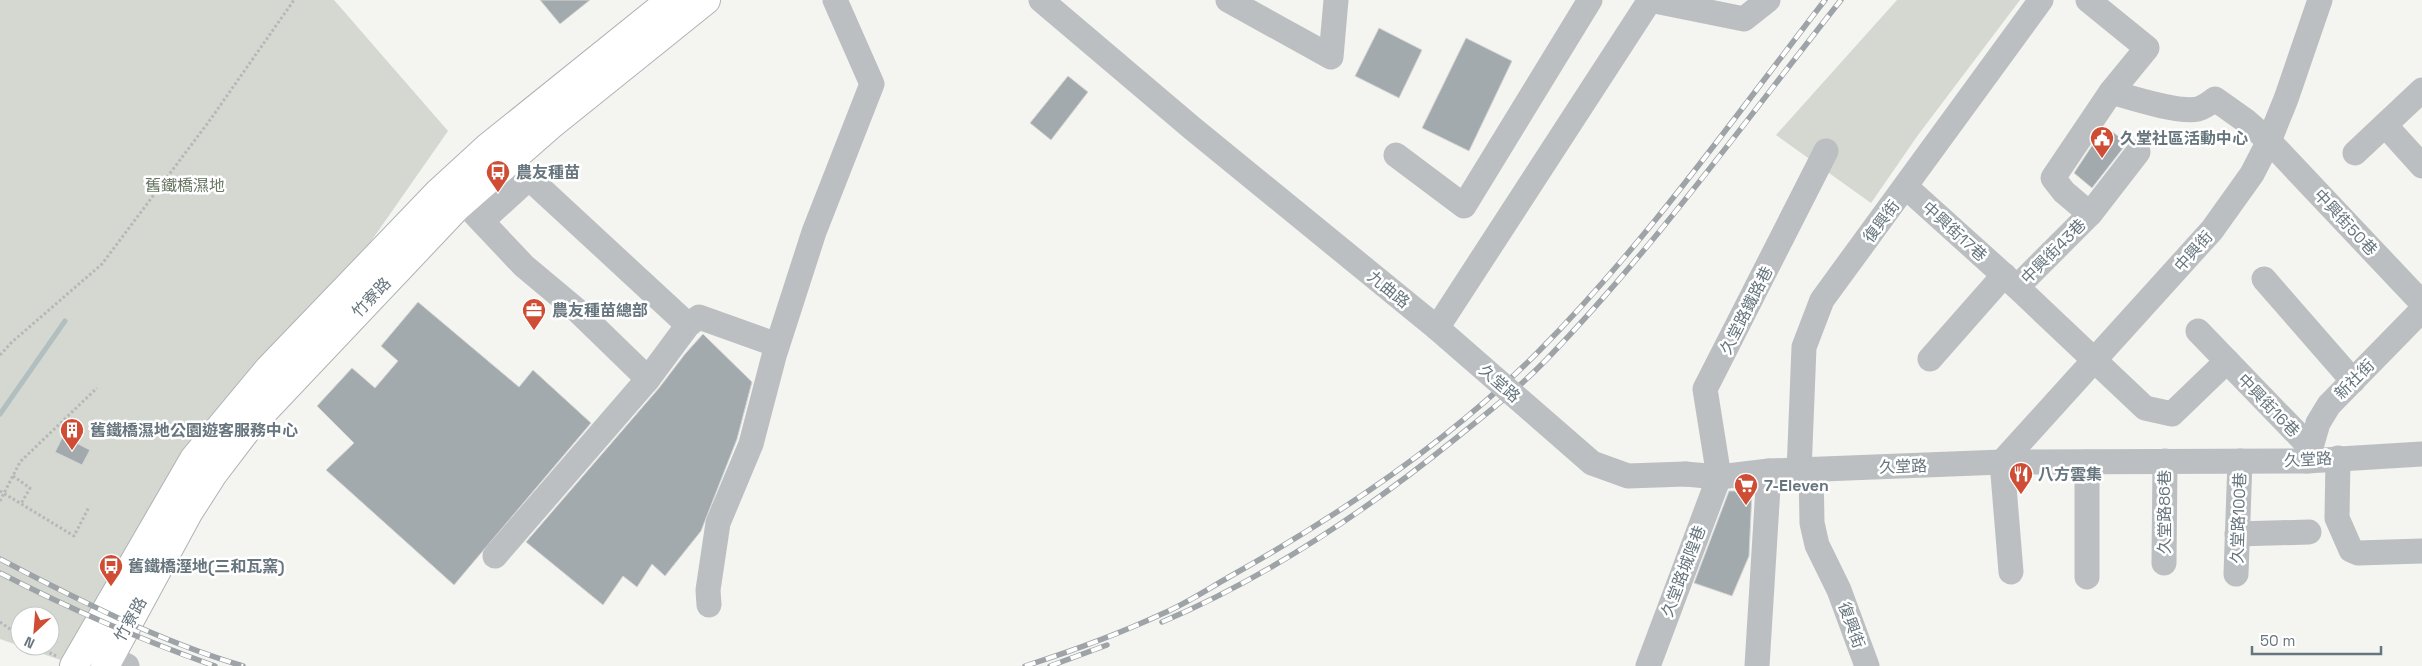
<svg xmlns="http://www.w3.org/2000/svg" width="2422" height="666" font-family="'Space Grotesk','Noto Sans TC',sans-serif">
<rect width="100%" height="100%" fill="#f4f4f0"/>
<g fill="#d4d8d0">
<path d="M0,0H334L448,131L75,665L20,646H50V616H20V646L0,639Z"/>
<path d="M1897,0H2020L1918,135L1871,203L1776,135Z"/>
</g>
<g fill="none" stroke-linecap="round" stroke-linejoin="round">
<path stroke="#b1bfc1" stroke-width="5" d="M0,414L65,321"/>
</g>
<g fill="#a2aaae" stroke="#d5d5d3">
<path d="M540,0H590L560,24Z"/>
<path d="M1379,28L1422,50L1399,98L1355,76Z"/>
<path d="M1466,38L1512,61L1469,151L1422,128Z"/>
<path d="M1068,76L1088,92L1051,140L1030,123Z"/>
<path d="M2105,126L2127,143L2092,188L2074,173Z"/>
<path d="M418,302L519,387L533,370L591,423L454,585L326,470L354,443L317,406L352,368L375,388L398,361L381,346Z"/>
<path d="M703,334L752,382L737,439L701,531L665,576L652,564L637,587L623,576L603,605L526,542L659,388L685,354Z"/>
<path d="M63,436L90,450L82,465L55,452Z"/>
<path d="M1729,491H1752L1749,556L1732,596L1694,583Z"/>
</g>
<g fill="none" stroke-linecap="round" stroke-linejoin="round">
<g stroke="#afb3b6" stroke-width="30">
<g id="major">
<path d="M74,666L194,459L268,370L439,192L487,148L671,0"/>
<path d="M105,666L188,513L213,474L248,428L457,207L553,123L706,0"/>
</g>
</g>
<g stroke="#b5b8ba" stroke-width="3" stroke-dasharray="2.5 2.5" stroke-linecap="butt">
<path d="M0,355L12,342L102,264L210,120L294,0"/>
<path d="M13,476L30,488L21,504"/>
<path d="M0,501L20,462L97,388"/>
<path d="M0,622L20,636"/>
<path d="M36,646L56,656"/>
</g>
<g stroke="#bbbfc2" stroke-width="25">
<path d="M1041,0L1192,128L1437,328L1650,0"/>
<path d="M1228,0L1331,57L1336,0"/>
<path d="M1650,0L1744,19L1768,0"/>
<path d="M2088,0L2147,48L2111,92L2053,178L2064,192L2090,214"/>
<path d="M2111,92C2132,98 2178,113 2198,109C2204,107 2210,103 2215,99L2246,121L2269,141L2422,303"/>
<path d="M2385,125L2422,166"/>
<path d="M2355,153L2422,90"/>
<path d="M1396,155L1464,206L1590,0"/>
<path d="M1906,187L2017,287L2145,408L2172,414L2227,361"/>
<path d="M471,210L524,266L579,312L648,379"/>
<path d="M482,221L529,178L688,325L648,379L495,556"/>
<path d="M2264,279L2353,381"/>
<path d="M2017,287L2090,214L2138,152"/>
<path d="M688,325L699,317L777,345"/>
<path d="M2198,331L2311,448"/>
<path d="M1930,359L2004,275"/>
<path d="M2338,458L2337,518L2351,550L2358,553L2422,551"/>
<path d="M2307,461L2318,423L2329,405L2422,310"/>
<path d="M2087,462V577"/>
<path d="M1811,470L1812,523L1817,545L1839,590L1867,666"/>
<path d="M1799,472L1804,347L1822,300L2041,0"/>
<path d="M1685,474L1719,477L1769,471L2002,462L2307,461L2422,454"/>
<path d="M2237,534L2309,532"/>
<path d="M2164,563L2165,461"/>
<path d="M2011,572L2002,462L2212,230L2252,174L2269,141L2286,99L2320,0"/>
<path d="M2236,574L2240,461"/>
<path d="M709,605L708,590L718,523L751,444L774,356L814,232L872,84L835,0"/>
<path d="M91,648L127,666"/>
<path d="M1648,666L1719,477L1705,389L1826,151"/>
<path d="M1757,666L1769,471"/>
</g>
<use href="#major" stroke="#fff" stroke-width="28"/>
<g stroke="#9da3a7" stroke-width="5.5">
<g id="rail">
<path d="M0,559C78,600 159,641 243,666"/>
<path d="M0,573C70,609 141,640 215,666"/>
<path d="M1162,622C1268,577 1366,511 1455,439C1486,414 1519,388 1547,359C1654,248 1745,121 1841,0"/>
<path d="M1025,666C1072,651 1119,634 1164,613C1187,603 1208,589 1229,577C1338,516 1451,440 1539,351C1645,244 1733,119 1825,0"/>
<path d="M1050,666L1107,645"/>
</g>
</g>
<use href="#rail" stroke="#fff" stroke-width="4" stroke-dasharray="11" stroke-linecap="butt"/>
<path stroke="#b5b8ba" stroke-width="3" stroke-dasharray="2.5 2.5" stroke-linecap="butt" d="M0,491L74,536L89,507"/>
<path stroke="#bbbfc2" stroke-width="25" d="M1437,328L1592,463L1628,476L1685,474"/>
</g>
<defs>
<g id="civic-pin" transform="scale(1.25)"><path d="M0 17L-7.5 6A9.5 9.5 0 1 1 7.5 6Z" fill="#cf4d35" stroke="#fff"/><path d="M-.6-6.5H3V-4.5H.6V-3L4-1V1h2V6H-6V1h2V-1L-.6-3ZM-1.2 2.5V6h2.4V2.5Z" fill="#fff"/></g>
<g id="bus-pin" transform="scale(1.25)"><path d="M0 17L-7.5 6A9.5 9.5 0 1 1 7.5 6Z" fill="#cf4d35" stroke="#fff"/><path d="M-5-6H5V4H4V6H2V4H-2V6H-4V4H-5ZM-3.5-4V0h7V-4ZM-3.5 1.2v1.5H-2V1.2ZM2 1.2v1.5H3.5V1.2Z" fill="#fff"/></g>
<g id="office-pin" transform="scale(1.25)"><path d="M0 17L-7.5 6A9.5 9.5 0 1 1 7.5 6Z" fill="#cf4d35" stroke="#fff"/><path d="M-6-3h4V-5.5h4V-3h4V5H-6ZM-1-4.5V-3h2v-1.5ZM-6 0V1H6V0Z" fill="#fff"/></g>
<g id="building-pin" transform="scale(1.25)"><path d="M0 17L-7.5 6A9.5 9.5 0 1 1 7.5 6Z" fill="#cf4d35" stroke="#fff"/><path d="M-4-6H4V6H1V3H-1V6H-4ZM-2.5-4.3h1.7v1.8h-1.7ZM.8-4.3h1.7v1.8H.8ZM-2.5-1h1.7V.8h-1.7ZM.8-1h1.7V.8H.8Z" fill="#fff"/></g>
<g id="restaurant-pin" transform="scale(1.25)"><path d="M0 17L-7.5 6A9.5 9.5 0 1 1 7.5 6Z" fill="#cf4d35" stroke="#fff"/><path d="M-5-6h1v4h1v-4h1v4h1v-4h1v5L-1.5 .5V6h-2V.5L-5-1ZM5-6V6H3V1.5H1.5Q1.5-4 5-6Z" fill="#fff"/></g>
<g id="supermarket-pin" transform="scale(1.25)"><path d="M0 17L-7.5 6A9.5 9.5 0 1 1 7.5 6Z" fill="#cf4d35" stroke="#fff"/><path d="M-6-5.5h2.5l.6 2H6L4.5 2H-2.5L-4.4-4H-6ZM-1.5 3.2a1.3 1.3 0 1 0 .1 0ZM3 3.2a1.3 1.3 0 1 0 .1 0Z" fill="#fff"/></g>
</defs>
<g fill-rule="evenodd">
<use href="#civic-pin" x="2102" y="138"/>
<use href="#bus-pin" x="498" y="172"/>
<use href="#office-pin" x="534" y="310"/>
<use href="#building-pin" x="72" y="430"/>
<use href="#restaurant-pin" x="2021" y="474"/>
<use href="#supermarket-pin" x="1746" y="485"/>
<use href="#bus-pin" x="111" y="566"/>
</g>
<g text-anchor="middle" stroke-width="5" stroke-linejoin="round" paint-order="stroke">
<g font-size="16" font-weight="bold" fill="#66757e" stroke="#fff" text-anchor="start">
<text x="2120" y="144">久堂社區活動中心</text>
<text x="516" y="178">農友種苗</text>
<text x="552" y="316">農友種苗總部</text>
<text x="90" y="436">舊鐵橋濕地公園遊客服務中心</text>
<text x="2038" y="480">八方雲集</text>
<text x="1764" y="491">7-Eleven</text>
<text x="128" y="572">舊鐵橋溼地(三和瓦窯)</text>
</g>
<g font-size="16" fill="#697664" stroke="#fff">
<text x="185" y="191">舊鐵橋濕地</text>
</g>
<g font-size="16" fill="#66757e" stroke="#fff">
<text transform="translate(1881 221) rotate(-53)" y="6">復興街</text>
<text transform="translate(2346 222) rotate(47)" y="6">中興街50巷</text>
<text transform="translate(1955 231) rotate(42)" y="6">中興街17巷</text>
<text transform="translate(2053 251) rotate(-45)" y="6">中興街43巷</text>
<text transform="translate(2193 251) rotate(-48)" y="6">中興街</text>
<text transform="translate(1389 289) rotate(39)" y="6">九曲路</text>
<text transform="translate(371 297) rotate(-46)" y="6">竹寮路</text>
<text transform="translate(1746 310) rotate(-63)" y="6">久堂路鐵路巷</text>
<text transform="translate(2354 379) rotate(-45)" y="6">新社街</text>
<text transform="translate(1500 383) rotate(41)" y="6">久堂路</text>
<text transform="translate(2269 405) rotate(46)" y="6">中興街16巷</text>
<text transform="translate(2308 459) rotate(-3)" y="6">久堂路</text>
<text transform="translate(1903 466) rotate(-2)" y="6">久堂路</text>
<text transform="translate(2164 512) rotate(-90)" y="6">久堂路86巷</text>
<text transform="translate(2238 518) rotate(-88)" y="6">久堂路100巷</text>
<text transform="translate(1683 571) rotate(-69)" y="6">久堂路城隍巷</text>
<text transform="translate(130 619) rotate(-61)" y="6">竹寮路</text>
<text transform="translate(1852 625) rotate(70)" y="6">復興街</text>
</g>
</g>
<g transform="translate(35 631) rotate(206)"><circle r="24" fill="#ffffff" stroke="#c2c8cb"/>
<path d="M0-4L9 19L0 12L-9 19Z" fill="#cf4d35"/>
<text y="-8" font-size="14" font-weight="bold" text-anchor="middle" fill="#66757e">N</text>
</g>
<path d="M2252 646v8h129v-8" fill="none" stroke="#66757e" stroke-width="2.5"/>
<text x="2260" y="646" font-size="15" fill="#66757e" stroke="#ffffff" stroke-width="4" paint-order="stroke">50 m</text>
</svg>
